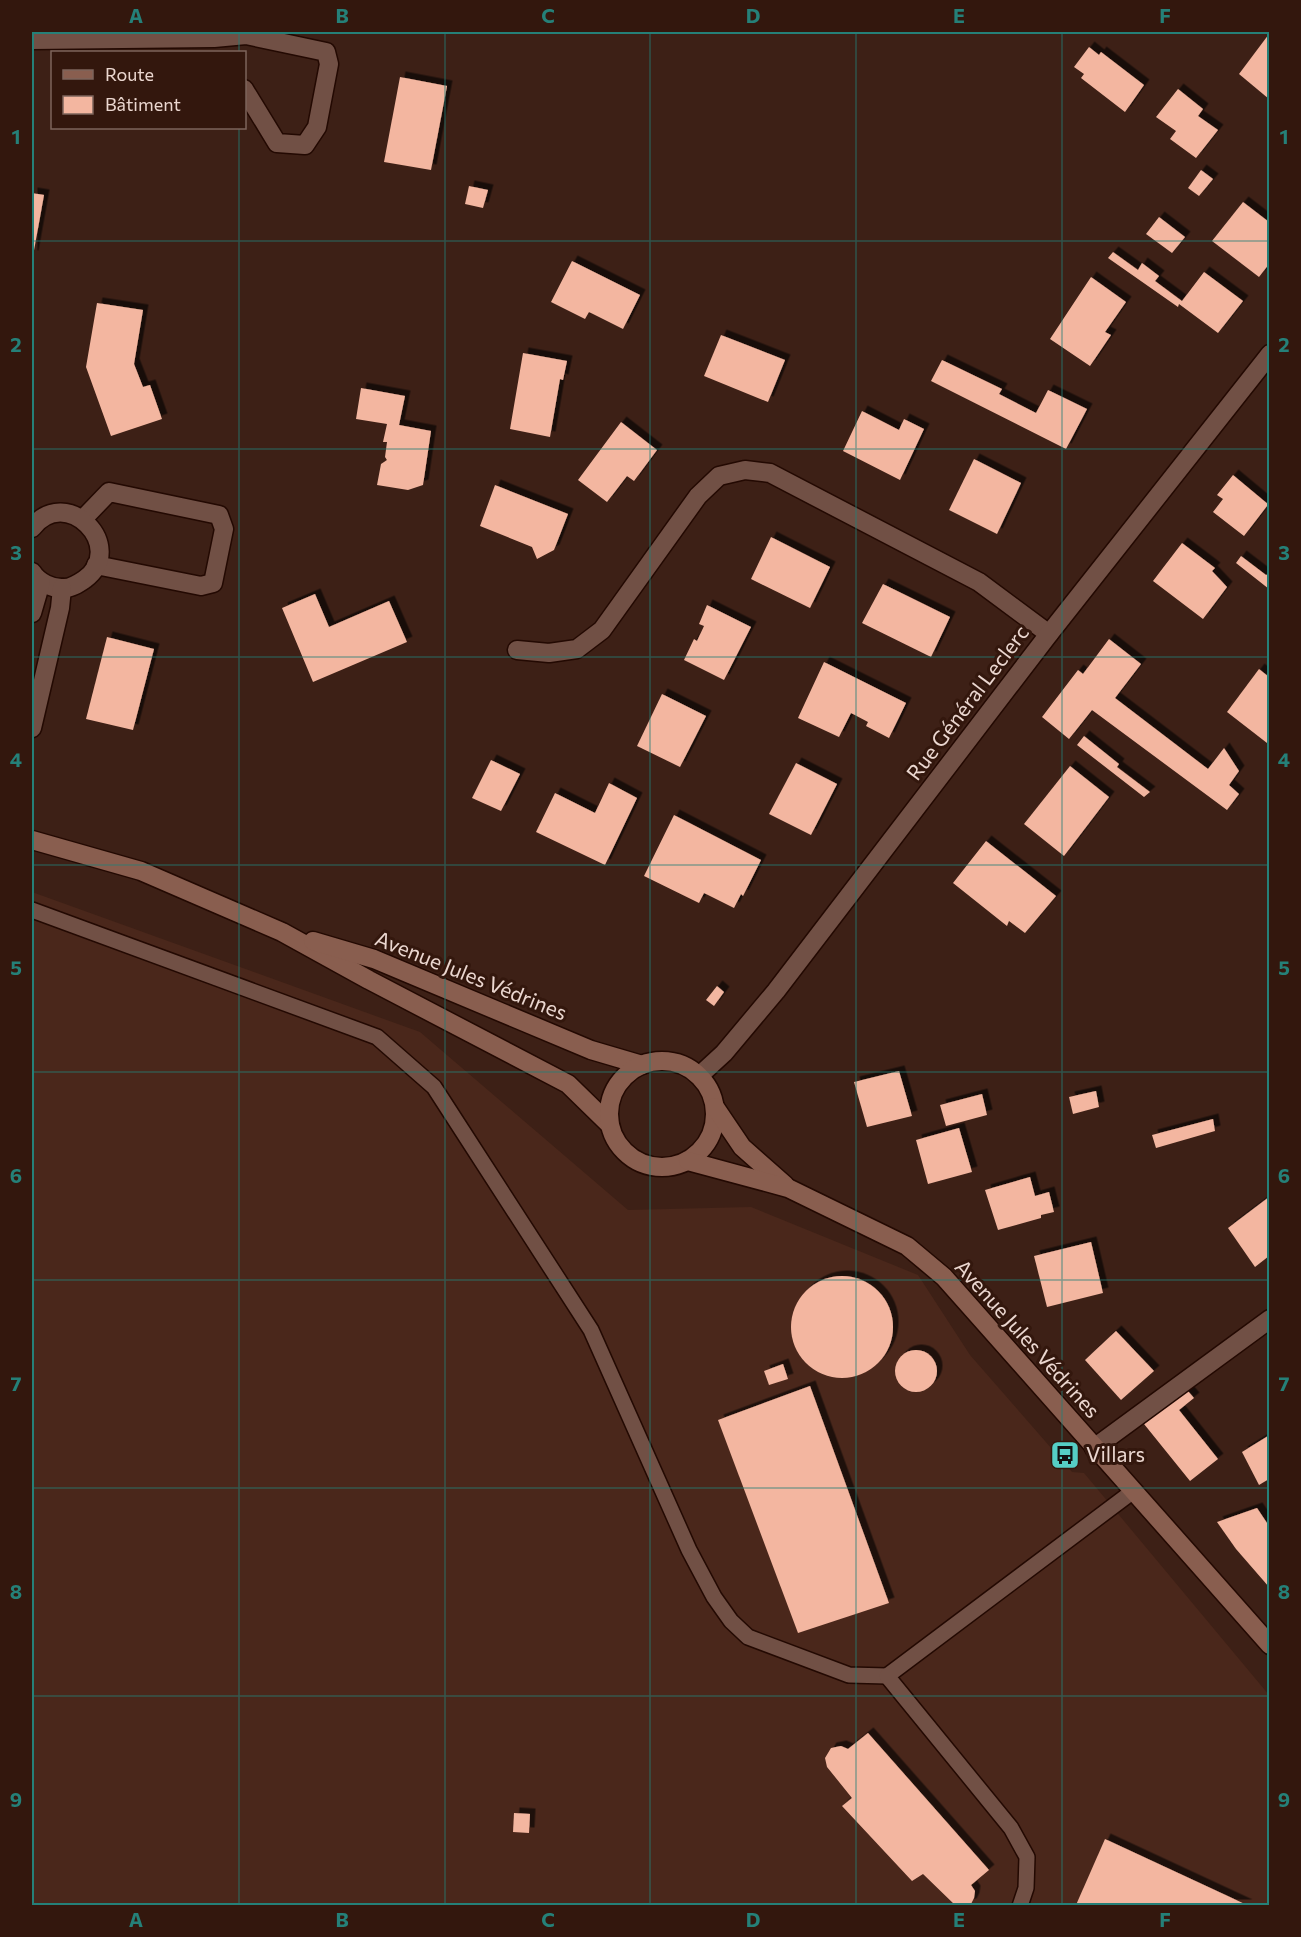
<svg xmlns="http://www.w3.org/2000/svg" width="1301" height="1937" font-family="Commissioner,sans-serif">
<defs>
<filter id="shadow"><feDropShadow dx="5.5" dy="-5.5" stdDeviation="0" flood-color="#0009"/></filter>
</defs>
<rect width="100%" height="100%" fill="#3d2016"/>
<path fill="#4a271b" d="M32,892L420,1032L628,1210L751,1207L918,1275L970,1355L1072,1472L1084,1473L1269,1695V1905H32Z"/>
<g fill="#f3b6a0" filter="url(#shadow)">
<path d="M1269,34V99L1239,74Z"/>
<path d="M1089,47L1099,55L1101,52L1144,85L1125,112L1081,78L1084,74L1074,67Z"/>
<path d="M400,77L447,86L431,170L384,162Z"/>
<path d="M1178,89L1203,109L1198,116L1218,130L1196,158L1170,139L1176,131L1156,117Z"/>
<path d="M1201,170L1213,179L1199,196L1188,188Z"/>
<path d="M469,186L488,190L483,208L465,204Z"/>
<path d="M32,193L44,195L33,256H32Z"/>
<path d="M1243,202L1269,222V264L1259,277L1212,241Z"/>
<path d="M1159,217L1185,237L1172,253L1146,234Z"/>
<path d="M1113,252L1138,270L1142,263L1159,276L1155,281L1182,301L1204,272L1243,301L1218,333L1179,304L1178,307L1108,258Z"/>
<path d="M572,261L640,295L623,329L589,312L585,319L551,302Z"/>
<path d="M1091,277L1126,302L1105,332L1111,335L1090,366L1050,339Z"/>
<path d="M97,303L143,310L134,364L143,387L150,385L162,419L111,436L86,367Z"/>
<path d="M721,335L785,360L768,402L704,376Z"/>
<path d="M523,353L567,361L563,380L560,379L550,437L510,429Z"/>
<path d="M942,360L1002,389L999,394L1036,413L1048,390L1087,409L1066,449L931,381Z"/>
<path d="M361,388L405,396L399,425L431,431L423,485L408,490L377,485L381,464L387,460L385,457L387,442H383L387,424L356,419Z"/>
<path d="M862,411L899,430L904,419L924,429L900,480L843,451Z"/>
<path d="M621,422L657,450L634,481L627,476L607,502L578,480Z"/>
<path d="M974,459L1021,483L997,534L949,510Z"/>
<path d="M1233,475L1269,505V509L1267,506L1244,536L1213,512L1223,499L1217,495Z"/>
<path d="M495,485L568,514L554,550L537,559L532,547L480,526Z"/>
<path d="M771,537L830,567L810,608L751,579Z"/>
<path d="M1182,543L1215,568L1212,571L1227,587L1203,619L1153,581Z"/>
<path d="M1241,556L1266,575L1269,574V589L1236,563Z"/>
<path d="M883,584L950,617L931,657L862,623Z"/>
<path d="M315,594L329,627L389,601L407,642L313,682L282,608Z"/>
<path d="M707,605L751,627L724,680L684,660L694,639L697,641L704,626L699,624Z"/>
<path d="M107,637L154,649L133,730L86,719Z"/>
<path d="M1109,639L1141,664L1115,698L1208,769L1224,748L1239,771L1229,785L1239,794L1227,810L1092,710L1069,739L1042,717L1078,670L1083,674Z"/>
<path d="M824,662L906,703L889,738L866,726L868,722L851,713L839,737L798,718Z"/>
<path d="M1259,669L1269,677V739L1267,743L1227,712Z"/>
<path d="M662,694L706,716L680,767L637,746Z"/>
<path d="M1084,736L1119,764L1117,767L1150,792L1144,797L1077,745Z"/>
<path d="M491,760L520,774L501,811L472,798Z"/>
<path d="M796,763L837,784L811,835L769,814Z"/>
<path d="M1070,766L1109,797L1064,856L1024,824Z"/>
<path d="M609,783L637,798L605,865L536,832L555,793L595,813Z"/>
<path d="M674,815L761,860L743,896L741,894L734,908L704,893L699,903L644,876Z"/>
<path d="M986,841L1056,896L1025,933L1009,921L1007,926L953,883Z"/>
<path d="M717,986L724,992L714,1006L706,1000Z"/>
<path d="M899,1071L912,1116L867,1127L854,1082Z"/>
<path d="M1096,1091L1099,1107L1073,1114L1069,1097Z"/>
<path d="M982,1094L987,1115L946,1126L940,1105Z"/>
<path d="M1213,1119L1215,1131L1156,1148L1152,1135Z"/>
<path d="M959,1128L972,1172L928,1184L916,1140Z"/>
<path d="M1030,1177L1035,1196L1049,1192L1054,1212L1041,1215V1218L998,1230L985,1190Z"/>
<path d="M1269,1197V1256L1255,1267L1228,1228Z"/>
<path d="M1091,1242L1103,1293L1047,1307L1034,1256Z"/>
<circle cx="842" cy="1327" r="51"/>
<path d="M1116,1331L1154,1371L1121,1400L1085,1360Z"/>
<circle cx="916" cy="1371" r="21"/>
<path d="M783,1364L788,1379L769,1385L764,1371Z"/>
<path d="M810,1386L889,1603L798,1633L718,1420Z"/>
<path d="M1187,1390L1194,1398L1179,1410L1218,1459L1190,1481L1144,1424Z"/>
<path d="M1268,1436L1269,1439V1479L1259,1485L1242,1452Z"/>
<path d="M1257,1508L1269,1526V1587L1236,1549L1217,1522Z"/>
<path d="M868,1733L989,1870L971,1885L975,1891L974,1898L971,1904L955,1905L923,1874L912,1881L842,1806L852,1798L827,1767L825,1758L831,1748L841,1746L848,1749Z"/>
<path d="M514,1813L530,1814L529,1833L513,1832Z"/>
<path d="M1105,1839L1247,1905H1076Z"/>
</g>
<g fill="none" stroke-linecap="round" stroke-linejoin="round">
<g stroke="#230902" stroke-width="18">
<g id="lane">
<path d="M32,910L377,1037L434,1087L591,1330L689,1550L714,1597L731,1621L748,1637L849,1675L887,1676"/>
<path d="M1020,1906L1026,1888L1027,1857L1011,1828L887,1676L1132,1492"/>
</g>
</g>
<g stroke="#230902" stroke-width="21">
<g id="street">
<path d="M32,40L214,38L246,35L326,52L329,64L317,127L305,145L277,143L244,89"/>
<path d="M83,519L109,492L219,515L224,529L213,583L201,586L96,565"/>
<path d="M32,528C66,483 128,547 85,579C79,583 72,588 64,588C52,589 38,582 32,572"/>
<path d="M32,613L41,582"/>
<path d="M517,650L549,653L577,649L602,630L698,496L719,476L745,470L770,473L979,582L1049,634"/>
<path d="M32,728L60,608L62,588"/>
<path d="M699,1076L724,1053L776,991L1049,634L1270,354"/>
<path d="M1094,1448L1270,1319"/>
</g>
</g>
<g stroke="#230902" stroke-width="21">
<g id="secondary">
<path d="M32,840L141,871L282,932L369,980L568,1084L610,1125"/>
<path d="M313,941L374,959L591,1050L642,1065"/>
<circle cx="662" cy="1114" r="53"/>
<path d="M715,1107L742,1147L785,1185"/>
<path d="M688,1161L788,1188L907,1246L944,1277L1270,1645"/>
</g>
</g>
<use href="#lane" stroke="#715045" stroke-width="15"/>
<use href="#street" stroke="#715045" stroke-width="18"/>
<use href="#secondary" stroke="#895e4f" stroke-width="18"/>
</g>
<path fill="none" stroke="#258078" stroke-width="1.5" stroke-opacity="0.55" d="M239,32V52M445,32V1906M650,32V1906M856,32V1906M1062,32V1906M239,128V1906M32,241H1270M32,449H1270M32,657H1270M32,865H1270M32,1072H1270M32,1280H1270M32,1488H1270M32,1696H1270"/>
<defs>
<g id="bus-square" transform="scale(1.5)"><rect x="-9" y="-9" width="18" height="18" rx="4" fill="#55cec5" stroke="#33170d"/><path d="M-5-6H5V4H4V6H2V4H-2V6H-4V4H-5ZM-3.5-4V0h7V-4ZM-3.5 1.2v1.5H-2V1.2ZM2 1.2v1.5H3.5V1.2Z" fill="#111"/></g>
</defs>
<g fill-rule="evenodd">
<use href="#bus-square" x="1065" y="1455"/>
</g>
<g text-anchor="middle" stroke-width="6" stroke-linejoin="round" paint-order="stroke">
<g font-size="21" fill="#ebd7d0" stroke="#33170d">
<text transform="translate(968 703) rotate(-53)" y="7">Rue Général Leclerc</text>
<text transform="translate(471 976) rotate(22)" y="7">Avenue Jules Védrines</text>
<text transform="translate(1027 1339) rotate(48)" y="7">Avenue Jules Védrines</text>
</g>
<g font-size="21" fill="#ebd7d0" stroke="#33170d" text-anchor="start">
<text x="1086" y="1462">Villars</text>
</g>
</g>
<rect width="1301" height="1937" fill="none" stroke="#33170d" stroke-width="66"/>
<rect x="51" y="51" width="195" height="78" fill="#33170d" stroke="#7d645b" stroke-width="1.5"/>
<rect x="63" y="70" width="30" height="9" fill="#895e4f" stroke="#7d645b" stroke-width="1.5"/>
<text x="105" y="81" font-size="18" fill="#ebd7d0">Route</text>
<rect x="63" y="96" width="30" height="18" fill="#f3b6a0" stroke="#7d645b" stroke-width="1.5"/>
<text x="105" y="111" font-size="18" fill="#ebd7d0">Bâtiment</text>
<rect x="33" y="33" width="1235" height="1871" fill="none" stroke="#258078" stroke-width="2"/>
<g font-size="20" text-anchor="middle" font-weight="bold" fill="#258078">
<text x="136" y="23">A</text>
<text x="342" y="23">B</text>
<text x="548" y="23">C</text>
<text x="753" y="23">D</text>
<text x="959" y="23">E</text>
<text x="1165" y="23">F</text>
<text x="16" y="144">1</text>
<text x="1284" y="144">1</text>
<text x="16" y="352">2</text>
<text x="1284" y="352">2</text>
<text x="16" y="560">3</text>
<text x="1284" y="560">3</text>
<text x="16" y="767">4</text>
<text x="1284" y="767">4</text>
<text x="16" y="975">5</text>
<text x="1284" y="975">5</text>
<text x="16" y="1183">6</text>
<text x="1284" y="1183">6</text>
<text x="16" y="1391">7</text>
<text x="1284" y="1391">7</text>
<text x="16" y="1599">8</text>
<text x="1284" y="1599">8</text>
<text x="16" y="1807">9</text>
<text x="1284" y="1807">9</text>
<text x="136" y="1927">A</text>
<text x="342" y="1927">B</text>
<text x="548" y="1927">C</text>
<text x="753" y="1927">D</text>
<text x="959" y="1927">E</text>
<text x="1165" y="1927">F</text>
</g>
</svg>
